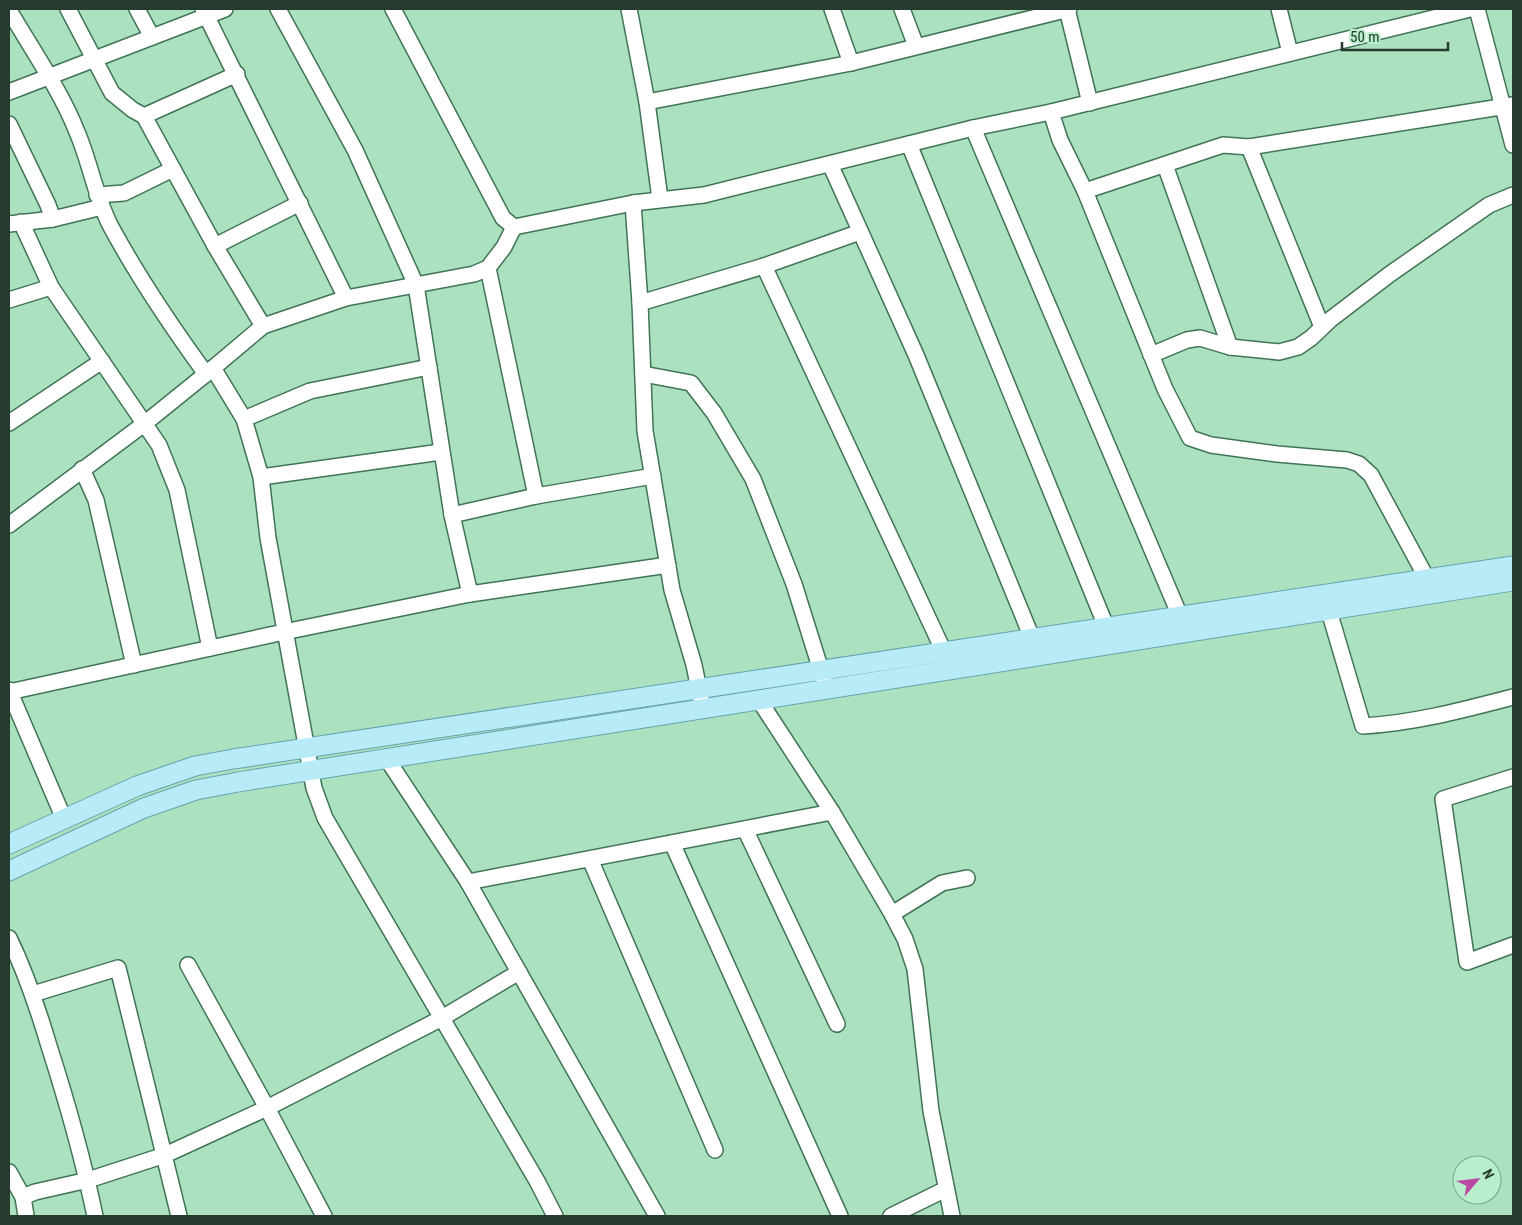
<svg xmlns="http://www.w3.org/2000/svg" width="1522" height="1225" font-family="'Roboto Condensed',sans-serif">
<rect width="100%" height="100%" fill="#abe1bf"/>
<g fill="none" stroke-linecap="round" stroke-linejoin="round">
<g stroke="#417456" stroke-width="18">
<g id="minor">
<path d="M68,9L112,93L133,110L144,116L215,246L263,326"/>
<path d="M137,9L152,37"/>
<path d="M203,9L346,298"/>
<path d="M278,9L355,150L416,285L452,515L470,594"/>
<path d="M393,9L503,218L514,227L633,203L704,195L973,128L1051,112L1470,9"/>
<path d="M629,9L647,102L851,63L1069,9"/>
<path d="M832,9L851,63"/>
<path d="M902,9L916,46"/>
<path d="M1067,9L1090,103"/>
<path d="M1279,9L1290,53"/>
<path d="M1477,9L1513,145"/>
<path d="M9,10C31,48 61,91 77,132C90,162 95,195 110,225C138,277 171,326 206,374"/>
<path d="M9,92L225,9"/>
<path d="M647,102L660,199"/>
<path d="M1051,112L1060,140L1085,191L1165,389L1190,438L1211,445L1277,454L1347,460L1359,464L1371,475L1432,588"/>
<path d="M144,116L237,74"/>
<path d="M9,124L48,205L53,219"/>
<path d="M973,128L1180,616"/>
<path d="M909,144L1110,636"/>
<path d="M1249,147L1322,327"/>
<path d="M830,164L916,355L1032,638"/>
<path d="M1165,165L1230,347"/>
<path d="M1085,191L1223,145L1249,147L1513,105"/>
<path d="M97,195L124,193L173,169"/>
<path d="M633,203L640,303L645,431L672,590L694,665L703,709"/>
<path d="M21,222L51,287L159,445L177,490L210,648"/>
<path d="M9,224L53,219L102,207"/>
<path d="M215,246L300,203"/>
<path d="M764,266L944,652"/>
<path d="M488,268L536,496"/>
<path d="M9,300L51,287"/>
<path d="M640,303L764,266L860,232"/>
<path d="M1151,355L1187,340L1200,338L1230,347L1279,352L1298,347L1311,338L1331,319L1390,274L1489,205L1513,195"/>
<path d="M213,368L244,419L261,477L268,538L314,788L325,818L537,1181L555,1216"/>
<path d="M643,374L691,383L714,413L753,479L794,584L824,680"/>
<path d="M244,419L310,391L429,367"/>
<path d="M9,423L102,361"/>
<path d="M82,469L96,500L134,665"/>
<path d="M261,477L441,452"/>
<path d="M452,515L536,496L653,476"/>
<path d="M9,525L144,424L206,374L263,326L346,298L474,274L488,268L504,247L514,227"/>
<path d="M1329,611L1363,726C1415,723 1463,710 1513,697"/>
<path d="M9,690L64,819"/>
<path d="M9,692L284,632L470,594L668,565"/>
<path d="M759,700L832,812L892,914L905,939L915,969L931,1111L952,1216"/>
<path d="M387,759L468,882L657,1216"/>
<path d="M1513,777L1443,799L1467,962L1513,945"/>
<path d="M745,829L837,1024"/>
<path d="M672,843L840,1216"/>
<path d="M590,859L715,1150"/>
<path d="M468,882L832,812"/>
<path d="M892,914L942,883L967,878"/>
<path d="M9,938C26,973 38,1009 49,1046C67,1102 83,1159 95,1216"/>
<path d="M188,965L267,1108L324,1216"/>
<path d="M33,994L118,968L179,1216"/>
<path d="M9,1172L23,1197"/>
<path d="M26,1216L23,1197L35,1192L88,1180L165,1155L267,1108L442,1018L519,972"/>
<path d="M891,1216L946,1189"/>
</g>
</g>
<g stroke="#65a4ae" stroke-width="21">
<g id="major">
<path d="M9,844L137,786L195,766L233,759L1513,566"/>
<path d="M9,871L144,808L196,790L238,782L1513,581"/>
</g>
</g>
<use href="#minor" stroke="#fff" stroke-width="15"/>
<use href="#major" stroke="#b7ebf8" stroke-width="19"/>
</g>
<rect width="1522" height="1225" fill="none" stroke="#253b2e" stroke-width="20"/>
<g transform="translate(1477 1180) rotate(62)"><circle r="24" fill="#b8eecb" stroke="#7da68c"/>
<path d="M0-4L9 19L0 12L-9 19Z" fill="#ba48a2"/>
<text y="-8" font-size="14" font-weight="bold" text-anchor="middle" fill="#253b2e">N</text>
</g>
<path d="M1342 42v8h106v-8" fill="none" stroke="#253b2e" stroke-width="2.5"/>
<text x="1350" y="42" font-size="15" fill="#253b2e" stroke="#b8eecb" stroke-width="4" paint-order="stroke">50 m</text>
</svg>
